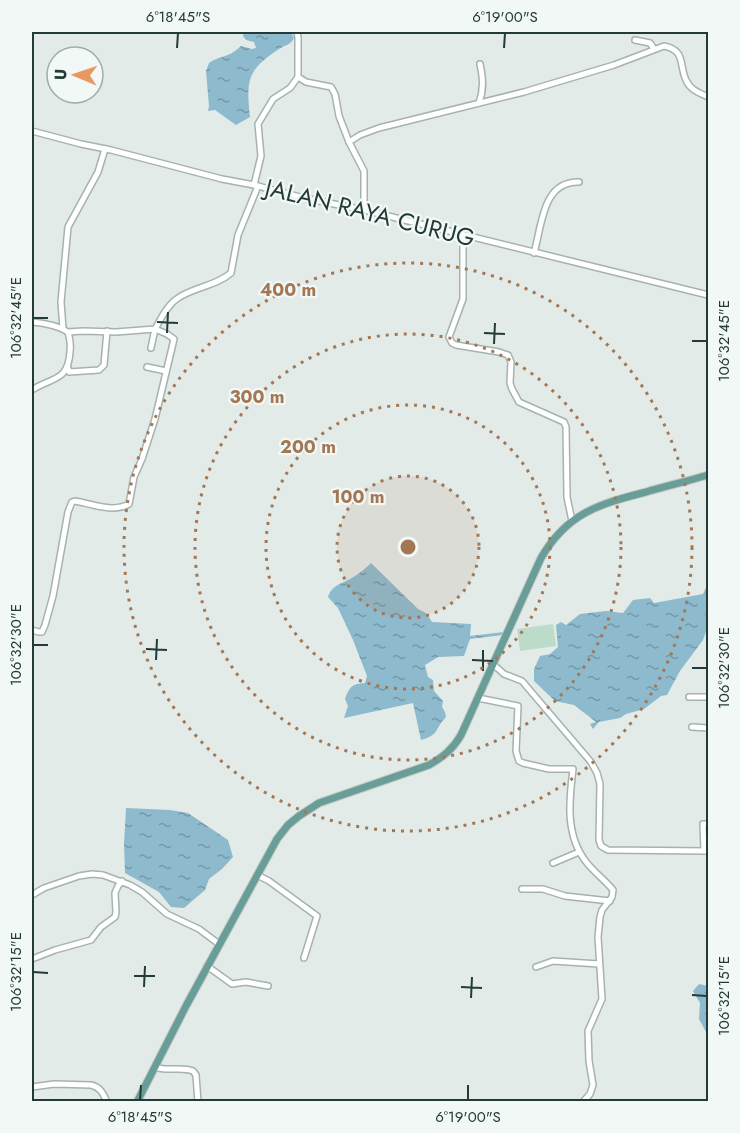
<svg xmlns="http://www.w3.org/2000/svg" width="740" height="1133" font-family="Jost,sans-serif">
<defs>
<pattern id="water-ripples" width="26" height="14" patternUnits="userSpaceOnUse" patternTransform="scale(1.5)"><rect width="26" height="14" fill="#8ebacd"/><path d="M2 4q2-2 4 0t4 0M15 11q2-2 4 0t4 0" fill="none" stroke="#7498a7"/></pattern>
</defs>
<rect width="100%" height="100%" fill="#e2ebe8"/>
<path fill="#bcdbc9" d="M553,624L556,646L520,651L517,629Z"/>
<g fill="url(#water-ripples)">
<path d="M244,32H291L294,38C291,45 285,45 279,49C247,70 246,80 250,117L236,125L215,110L208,111L209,106L206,71L209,63C221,55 229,58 241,46L252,49L256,48L254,42L246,40L243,36Z"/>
<path d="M371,563L418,609L426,613L432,622L471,624L470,636L504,632L503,635L470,639L464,656L438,657L425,665L428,677L433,680L434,691L443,701L442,707L445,712L446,717C434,729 440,735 421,740L413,703L344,718L348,706L345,699C350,686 352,684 365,683L367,676L353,640L338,608L328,597C332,584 345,583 355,576C361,572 366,568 371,563Z"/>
<path d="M708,583L707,629L703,640L680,671L667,695L661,696L644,709L626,714L620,718L599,722L593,729L590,724L596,722L574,705L555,701L534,681V669L540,656L550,654L558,647L556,625L561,622L566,625L580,614L606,611L623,613L633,600L650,598L654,603L703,594Z"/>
<path d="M126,808L170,810L188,813L228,840L233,857L222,869L209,879L205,890L184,908L171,907L159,892L125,873L124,844Z"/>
<path d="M699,984L708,986V1034H707L699,1019L700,1003L693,991Z"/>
</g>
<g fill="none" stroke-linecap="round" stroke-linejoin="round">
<g stroke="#a5b3b0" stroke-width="8">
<g id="minor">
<path d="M635,40L650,43L654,49"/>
<path d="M298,77L306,82L331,87L335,94L339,116L349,142"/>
<path d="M479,103C484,89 483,78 480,64"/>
<path d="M32,131L81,144L111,150L222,179L254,185L304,198L364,210L708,295"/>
<path d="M254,185L261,156L258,124L273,99L290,88L298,77V37L297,32"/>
<path d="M364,210V171L349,142L360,135L379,128L524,92L614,65L664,46C686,50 679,66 686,80C690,90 700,93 708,97"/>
<path d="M463,236V299L449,337L452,343L456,345L499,352L508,355L511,362L510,383L512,389L519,402L564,422L566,427L567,497L572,521"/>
<path d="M534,253C542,226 542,181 579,182"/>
<path d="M32,322C44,323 57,325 68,332L83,331L116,332L155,329C161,319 167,305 178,298C194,287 216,286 231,273L238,235L258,186"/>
<path d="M63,329L61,302L68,227L98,172L105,149"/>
<path d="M147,367L166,371"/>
<path d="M68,368L69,372L99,370L104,365L107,331"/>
<path d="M32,390C52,377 68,382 70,352C71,345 70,339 68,332"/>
<path d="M32,630L39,632H42L45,625L53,596L68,512L72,502L75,501C92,504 113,513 129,504L134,477L142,459L155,419L174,339L167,334L155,329L151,348"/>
<path d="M493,664L504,674L522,681L591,762L597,773L600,784L599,840L601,846L608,850L708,851"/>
<path d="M689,697H708"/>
<path d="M478,698L518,706L516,751L519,761L523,763L549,769H573C569,801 565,836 587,863C595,873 605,880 613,890L612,897L602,910L600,917L598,937L602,999L588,1031L589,1061L593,1085L590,1094L583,1102"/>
<path d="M692,727L708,728"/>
<path d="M704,851L703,824H708"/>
<path d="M553,863L579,852"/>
<path d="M257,875L269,881L317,916L304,958"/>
<path d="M522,889H543L565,896L610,901"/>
<path d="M32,895L44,888L79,876L92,874L103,875L130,885L142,892L167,914L199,929L219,944"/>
<path d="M32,959L55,950L91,940L101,927L115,917L116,912L115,893L118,886L122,881"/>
<path d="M207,966L232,984L246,982L268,986"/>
<path d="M536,967L553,961L599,964"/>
<path d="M155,1067C167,1072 181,1066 193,1071L196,1075L198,1102"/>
<path d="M32,1087L54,1084L91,1085C100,1087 103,1093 107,1102"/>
</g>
</g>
<g stroke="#c1c8c7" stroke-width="9">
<path id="major" d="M137,1102L186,1006L277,839L288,825L299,816L319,803L429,765C443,757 453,749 461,735L541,558C567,513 599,504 646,492C667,486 688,481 708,475"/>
</g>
<use href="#minor" stroke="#fff" stroke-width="5"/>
<use href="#major" stroke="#699e98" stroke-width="7"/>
</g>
<path fill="none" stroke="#233b38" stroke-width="2" d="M177,48L178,33M504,48L505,33M33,318H48M157,322L178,323M167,333L168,312M484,333L505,334M692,341H707M494,344L495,323M33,645H48M146,649L167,650M156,660L157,639M472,660L493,661M692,668H707M483,671V650M33,972L48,973M134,976H155M144,987L145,966M461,987L482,988M692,995L707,996M471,998L472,977M140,1100L141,1085M468,1100V1085"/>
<circle cx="408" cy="547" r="71" fill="#a47754" fill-opacity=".12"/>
<g fill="none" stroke="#a47754" stroke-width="3" stroke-dasharray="3 6">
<circle cx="408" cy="547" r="71"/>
<circle cx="408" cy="547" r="142"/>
<circle cx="408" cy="547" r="213"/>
<circle cx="408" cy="547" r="284"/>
</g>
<g text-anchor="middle" stroke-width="4.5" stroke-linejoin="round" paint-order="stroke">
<g font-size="24" fill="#233b38" stroke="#f2f8f6">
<text transform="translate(370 213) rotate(14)" y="8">JALAN RAYA CURUG</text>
</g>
</g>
<circle cx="408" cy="547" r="9" fill="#a47754" stroke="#f2f8f6" stroke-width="3"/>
<g font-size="18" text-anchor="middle" font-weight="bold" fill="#a47754" stroke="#f2f8f6" stroke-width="4.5" stroke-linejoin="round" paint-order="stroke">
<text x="288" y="296">400 m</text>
<text x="257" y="403">300 m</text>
<text x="308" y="453">200 m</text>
<text x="358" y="503">100 m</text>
</g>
<rect width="740" height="1133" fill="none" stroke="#f2f8f6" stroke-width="66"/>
<g transform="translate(75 75) rotate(272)"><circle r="28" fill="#f2f8f6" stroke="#9facaa" stroke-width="1.5"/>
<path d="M0-4.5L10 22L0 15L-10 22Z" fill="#e99763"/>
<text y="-9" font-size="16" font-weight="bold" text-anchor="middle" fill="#233b38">U</text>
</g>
<rect x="33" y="33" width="674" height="1067" fill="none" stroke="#233b38" stroke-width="2"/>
<g font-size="15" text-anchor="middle" fill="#233b38">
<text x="178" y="22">6°18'45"S</text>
<text x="505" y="22">6°19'00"S</text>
<text transform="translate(16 318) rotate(-90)" y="5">106°32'45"E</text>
<text transform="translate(724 341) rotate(-90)" y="5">106°32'45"E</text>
<text transform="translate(16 645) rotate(-90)" y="5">106°32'30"E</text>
<text transform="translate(724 668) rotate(-90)" y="5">106°32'30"E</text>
<text transform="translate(16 972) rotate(-90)" y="5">106°32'15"E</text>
<text transform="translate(724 996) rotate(-90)" y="5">106°32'15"E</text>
<text x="140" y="1122">6°18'45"S</text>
<text x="468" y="1122">6°19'00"S</text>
</g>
</svg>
